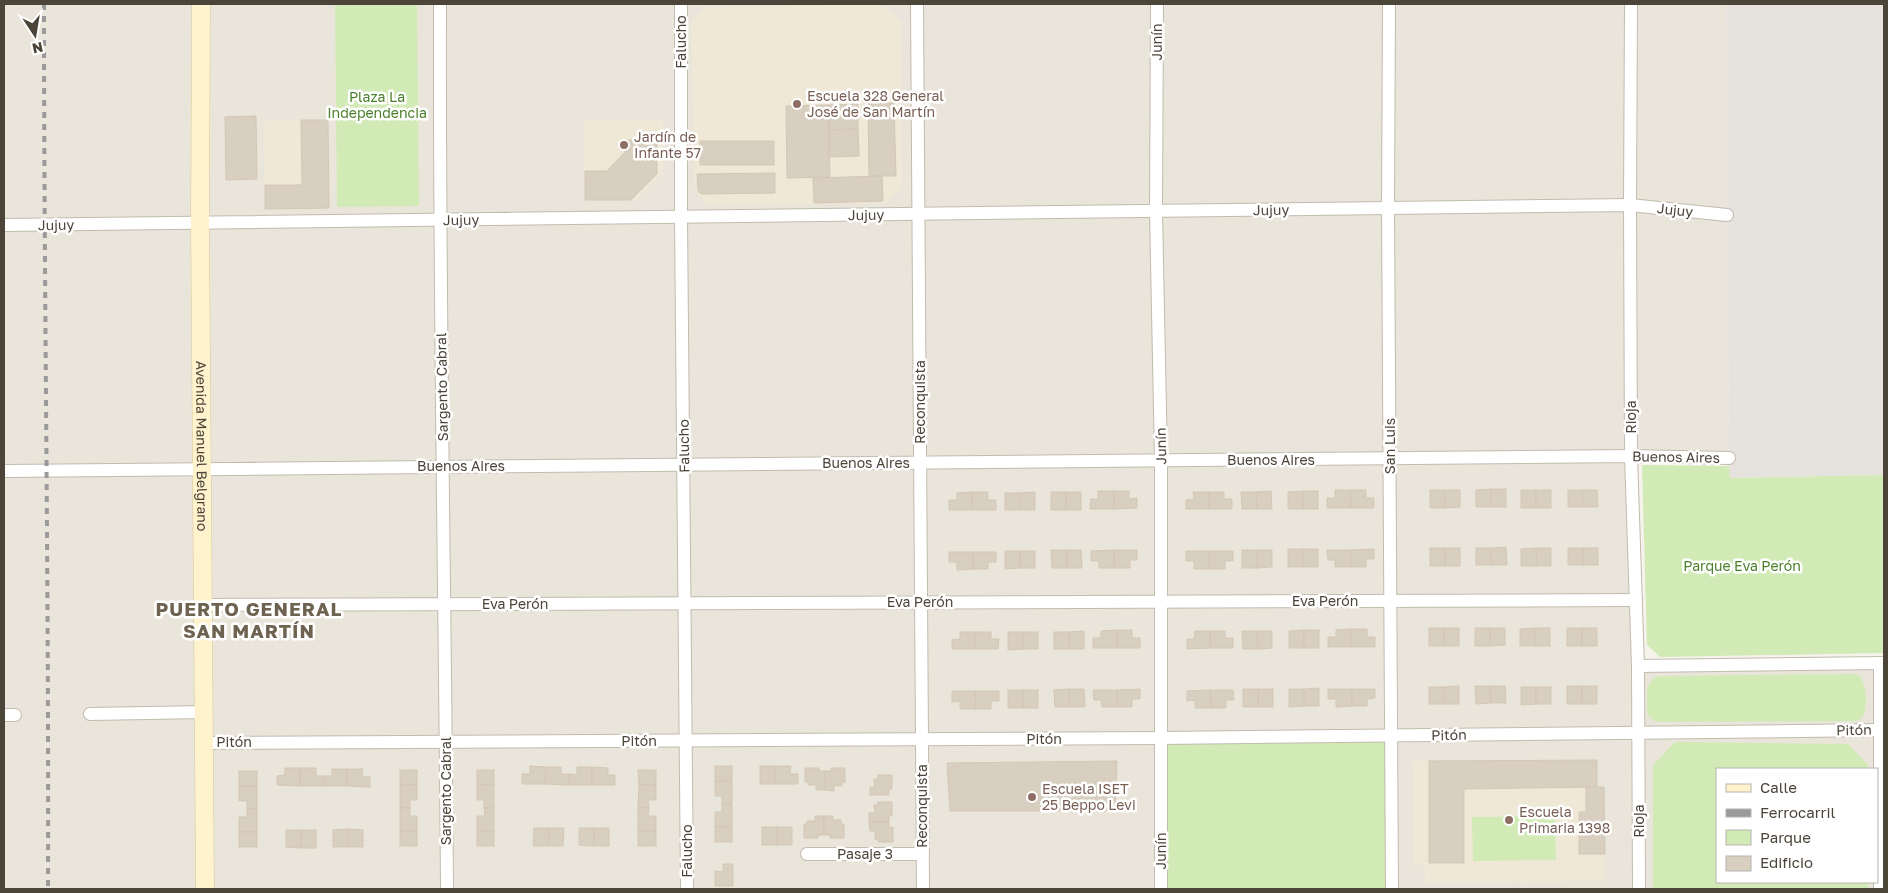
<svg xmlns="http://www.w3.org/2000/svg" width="1888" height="893" font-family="'Golos Text',sans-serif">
<rect width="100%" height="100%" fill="#f6f3ec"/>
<path fill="#eae5da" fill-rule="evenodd" d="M4,4H1726L1729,458L1631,457L1638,666L1884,663V889H4ZM1717,769H1877V882H1717Z"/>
<path fill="#e6e2dd" d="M1726,4H1884V475L1729,478Z"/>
<g fill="#efe8d6">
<path d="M881,5L901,22L902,187L885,203L708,205L695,191L691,21L707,6Z"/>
<path d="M328,120L329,208L265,209L264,121Z"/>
<path d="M584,120H663V172L637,200H585Z"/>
<path d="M1597,760V787H1604L1605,881L1425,882V865H1414L1413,761Z"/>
</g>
<g fill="#d2eab5">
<path d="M335,4H417L419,206L337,207Z"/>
<path d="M1642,465L1729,466L1730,478L1884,475V653L1660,657L1647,645Z"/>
<path d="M1854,674L1860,676C1867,687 1868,707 1862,718L1856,721L1660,722L1654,721L1647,714V687L1654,678L1660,676Z"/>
<path d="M1391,736L1392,889H1161V738Z"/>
<path d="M1675,742L1848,744L1868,765V769H1717V882H1868V889H1653V765Z"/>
<path d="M1555,816L1556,860L1473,861L1472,817Z"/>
</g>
<g fill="#d8cfc1" stroke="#d3c7b4">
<path d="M894,103L896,176H869L868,104Z"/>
<path d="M858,104V129L829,130L828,105Z"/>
<path d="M828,105L830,177L787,178L786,106Z"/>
<path d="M256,116L257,179L226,180L225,117Z"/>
<path d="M301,120H328L329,208L265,209V185H302Z"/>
<path d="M858,129L859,156L829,157V130Z"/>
<path d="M626,140H657V174L631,200H585V171H607L625,152Z"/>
<rect x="700" y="141" width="74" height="24"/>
<path d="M775,173V193L701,194L698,191L697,174Z"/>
<path d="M882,176L883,201L814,203L813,178Z"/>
<rect x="1491" y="489" width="15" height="18"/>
<path d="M1491,489V507H1476V490Z"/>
<path d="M1335,490H1350L1351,508H1327V498H1335Z"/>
<path d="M1350,490H1366V498H1374V508H1351Z"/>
<path d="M1430,490H1444L1445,508H1430Z"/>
<path d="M1444,490H1460V507L1445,508Z"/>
<rect x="1521" y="490" width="15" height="18"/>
<rect x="1536" y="490" width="15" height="18"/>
<path d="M1568,490H1582L1583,507H1568Z"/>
<path d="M1582,490H1597L1598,507H1583Z"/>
<path d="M1098,491H1114V509H1090L1091,499H1098Z"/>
<path d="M1114,491H1129V499L1137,498V508L1114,509Z"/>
<path d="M1271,491L1272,509H1257L1256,492Z"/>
<path d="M1303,491V509H1288V492Z"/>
<rect x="1303" y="491" width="15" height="18"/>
<path d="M972,492V510H949V500H957V493Z"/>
<path d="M972,492H988V500H996V510H972Z"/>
<path d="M1035,492V510H1020V493Z"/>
<rect x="1051" y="492" width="15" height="18"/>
<rect x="1066" y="492" width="15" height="18"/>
<path d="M1193,492H1209V509H1186V500L1194,499Z"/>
<path d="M1209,492H1224V499H1232V509H1209Z"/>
<path d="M1241,492H1256L1257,509H1242Z"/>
<rect x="1005" y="493" width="15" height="17"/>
<path d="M1506,547L1507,565H1491V548Z"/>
<rect x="1430" y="548" width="15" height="18"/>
<rect x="1445" y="548" width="15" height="18"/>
<rect x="1476" y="548" width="15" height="17"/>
<path d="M1536,548L1537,566H1521V549Z"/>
<path d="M1536,548H1551V566H1537Z"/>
<rect x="1568" y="548" width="15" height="17"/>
<rect x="1583" y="548" width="15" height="17"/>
<rect x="1288" y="549" width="15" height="18"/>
<rect x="1303" y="549" width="15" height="18"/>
<path d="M1374,549V559H1366V567H1351V550Z"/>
<path d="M1051,550H1067V568H1052Z"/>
<path d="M1067,550H1081L1082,568H1067Z"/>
<path d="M1114,550V568H1099V561H1091V551Z"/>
<path d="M1114,550H1137V560H1130V568H1114Z"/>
<rect x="1242" y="550" width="15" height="18"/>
<path d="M1257,550H1272V567L1257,568Z"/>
<path d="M1327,550H1351V567H1335V560H1328Z"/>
<path d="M1005,551H1020V568L1005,569Z"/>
<rect x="1020" y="551" width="15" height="17"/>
<path d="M1186,551H1209V569H1194V561H1186Z"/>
<path d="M1209,551H1233V561H1225V569H1209Z"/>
<path d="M949,552H973V569L957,570V562H949Z"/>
<path d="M973,552H996V562H988V569H973Z"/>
<rect x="1429" y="628" width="15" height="18"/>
<rect x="1444" y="628" width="15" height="18"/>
<rect x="1475" y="628" width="15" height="18"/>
<path d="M1490,628H1505V645L1490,646Z"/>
<path d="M1535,628V646H1520V629Z"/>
<rect x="1535" y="628" width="15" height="18"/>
<rect x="1567" y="628" width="15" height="18"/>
<rect x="1582" y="628" width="15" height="18"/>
<path d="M1351,629V647H1328V637H1336V630Z"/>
<path d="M1351,629H1367V637H1375V647H1351Z"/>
<path d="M1117,630V648H1093V638H1101V631Z"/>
<path d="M1117,630H1132V638H1140V648H1117Z"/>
<path d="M1304,630V648H1289V631Z"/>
<rect x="1304" y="630" width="15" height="18"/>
<path d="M1084,631V649H1069V632Z"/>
<path d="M1195,631H1210V648L1187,649V639H1194Z"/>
<path d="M1210,631H1225V638H1233V648H1210Z"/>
<path d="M1242,631H1257L1258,649H1243Z"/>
<path d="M1257,631H1272V648L1258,649Z"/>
<path d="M960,632H975V649H952V640L960,639Z"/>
<path d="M975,632H991V639H999L998,649H975Z"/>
<path d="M1008,632H1023V649L1008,650Z"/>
<rect x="1023" y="632" width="15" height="17"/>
<rect x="1054" y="632" width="15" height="17"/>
<path d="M1459,686V704H1444V687Z"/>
<path d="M1475,686H1490L1491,703L1476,704Z"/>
<path d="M1490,686H1505L1506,703H1491Z"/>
<rect x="1567" y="686" width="15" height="18"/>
<rect x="1582" y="686" width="15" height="18"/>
<rect x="1429" y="687" width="15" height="17"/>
<path d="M1521,687H1536V704L1521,705Z"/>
<rect x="1536" y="687" width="15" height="17"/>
<path d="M1319,688V706H1304V689Z"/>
<path d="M1069,689H1084L1085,707H1069Z"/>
<path d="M1069,689V707H1055L1054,690Z"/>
<path d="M1140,689V699H1132V707H1117V690Z"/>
<rect x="1243" y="689" width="15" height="18"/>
<rect x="1258" y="689" width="15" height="18"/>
<path d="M1289,689H1304V706L1289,707Z"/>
<path d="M1328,689H1352V706L1336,707V699H1328Z"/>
<path d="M1352,689H1375V698L1367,699V706H1352Z"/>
<rect x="1008" y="690" width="15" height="18"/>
<rect x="1023" y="690" width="15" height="18"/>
<path d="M1093,690H1117V707H1102L1101,700H1094Z"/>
<path d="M1210,690H1233L1234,700H1226V708H1211Z"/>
<path d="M1210,690L1211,708H1195V700L1187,701V691Z"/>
<path d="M952,691H975L976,709H960V701L952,702Z"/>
<path d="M975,691H999V701H991V709H976Z"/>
<path d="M1597,760V787L1464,789V863H1429V761Z"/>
<path d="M1117,761L1115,811H950L947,763Z"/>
<path d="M530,766L546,767L545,784H522V774H530Z"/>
<rect x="715" y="766" width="17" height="15"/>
<rect x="760" y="766" width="15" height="18"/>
<path d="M775,766H791L790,774H798V784H775Z"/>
<path d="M546,767H561V774H569V785L545,784Z"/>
<path d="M577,767H592V785H569V774L577,775Z"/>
<path d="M592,767L608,768V775H615V785H592Z"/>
<path d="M285,768H300V786L277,785V776L285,775Z"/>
<path d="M300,768H316V776H324L323,786H300Z"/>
<path d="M805,768H819V771H825V790H816V785H808V782H805Z"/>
<path d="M831,768H845V782H842V786L834,785V791L825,790V771H831Z"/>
<path d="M332,769H347V786H323L324,776H332Z"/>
<path d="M347,769H363L362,777H370V787L347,786Z"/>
<rect x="400" y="770" width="17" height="15"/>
<rect x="477" y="770" width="17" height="15"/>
<path d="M638,770H656V785H639Z"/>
<rect x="239" y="771" width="18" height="15"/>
<path d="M878,775H892V789H889V795H870V787H875L874,779H878Z"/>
<path d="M715,781H732V804H722V796H715Z"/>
<path d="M400,785H417V800H410V808H400Z"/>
<path d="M477,785H494V808H484V800H477Z"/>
<path d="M639,785H656V800H648L649,808H638Z"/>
<path d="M239,786H257V809H247V801H239Z"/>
<path d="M1586,787H1604L1605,854H1579V812H1586Z"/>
<path d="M878,802H892V816H889V822H869V813H875L874,805H878Z"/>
<path d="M722,804H732V827H715V812H722Z"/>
<path d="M400,808H410V816H417V831H400Z"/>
<path d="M484,808H494V831H477V816H485Z"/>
<path d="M638,808H649L648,816H656V831H638Z"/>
<path d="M247,809H257V832H239V817H247Z"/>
<path d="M815,816H824V835H818V838H804V824H807V821H815Z"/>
<path d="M824,816H833V820H841V824H844V838H830V835H824Z"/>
<path d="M869,822H889V828L893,827V842H878V839H875V831H870Z"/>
<rect x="715" y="827" width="17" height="15"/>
<rect x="762" y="827" width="15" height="18"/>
<rect x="777" y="827" width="15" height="18"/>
<path d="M534,828H549L548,846H533Z"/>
<path d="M549,828H564L563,846H548Z"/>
<path d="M579,828H594V846L579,845Z"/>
<rect x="594" y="828" width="15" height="18"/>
<path d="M348,829L363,830V847H348Z"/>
<path d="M348,829V847H333V830Z"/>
<path d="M286,830H301V848L286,847Z"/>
<rect x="301" y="830" width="15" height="18"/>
<rect x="400" y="831" width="17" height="15"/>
<rect x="477" y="831" width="17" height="15"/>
<rect x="638" y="831" width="18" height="15"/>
<rect x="239" y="832" width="18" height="15"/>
<path d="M723,864H733V886H715V871L723,872Z"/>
</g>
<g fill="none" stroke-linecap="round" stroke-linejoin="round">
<g stroke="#c2bbae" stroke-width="14">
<g id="minor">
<path d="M440,4C439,299 445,594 447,889"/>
<path d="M681,4V217L687,889"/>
<path d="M917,4L923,889"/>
<path d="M1157,4L1156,211L1161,460V889"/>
<path d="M1389,4L1388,208L1392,889"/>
<path d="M1631,4L1630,205L1631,456L1638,666L1639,889"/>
<path d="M4,225L1630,205L1727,215"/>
<path d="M4,471L1631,456L1729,458"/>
<path d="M204,605L1636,600"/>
<path d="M1880,664V889"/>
<path d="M1638,666L1884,663"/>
<path d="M90,714L205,712"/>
<path d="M4,715H15"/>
<path d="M205,743L1161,738L1884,730"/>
<path d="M807,854H923"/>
</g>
</g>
<g stroke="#d6c79b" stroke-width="19">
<g id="secondary">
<path id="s1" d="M201,4L200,223L205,889"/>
</g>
</g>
<use href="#minor" stroke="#fff" stroke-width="12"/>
<use href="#secondary" stroke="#fff3cd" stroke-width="18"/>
<path stroke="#9a9a9a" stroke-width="4" stroke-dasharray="6 6" stroke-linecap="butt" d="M44,4C44,299 49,594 48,889"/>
</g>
<g fill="#8d6e63" stroke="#fff" stroke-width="2">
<circle cx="797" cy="104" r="5"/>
<circle cx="624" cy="145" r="5"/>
<circle cx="1032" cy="797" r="5"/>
<circle cx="1509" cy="820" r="5"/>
</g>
<g text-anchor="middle" stroke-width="5" stroke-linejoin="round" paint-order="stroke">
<g font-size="14" fill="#4b4439" stroke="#fff">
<text transform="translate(681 42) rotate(-90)" y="5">Falucho</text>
<text transform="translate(1157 42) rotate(-90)" y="5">Junín</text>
<text transform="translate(1271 210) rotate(-1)" y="5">Jujuy</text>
<text transform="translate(1675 210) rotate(6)" y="5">Jujuy</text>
<text transform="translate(866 215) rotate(-1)" y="5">Jujuy</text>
<text transform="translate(461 220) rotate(-1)" y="5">Jujuy</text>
<text transform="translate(56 225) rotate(-1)" y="5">Jujuy</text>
<text transform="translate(442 387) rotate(-91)" y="5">Sargento Cabral</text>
<text transform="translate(920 402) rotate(-90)" y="5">Reconquista</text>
<text transform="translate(1631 417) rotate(-90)" y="5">Rioja</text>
<text dy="5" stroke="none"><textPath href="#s1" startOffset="442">Avenida Manuel Belgrano</textPath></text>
<text transform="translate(684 446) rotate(-91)" y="5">Falucho</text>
<text transform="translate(1161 446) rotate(-91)" y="5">Junín</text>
<text transform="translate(1390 446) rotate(-90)" y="5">San Luis</text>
<text transform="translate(1676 457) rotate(1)" y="5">Buenos Aires</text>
<text x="1271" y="465">Buenos Aires</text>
<text x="866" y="468">Buenos Aires</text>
<text x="461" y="471">Buenos Aires</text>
<text x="1325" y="606">Eva Perón</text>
<text x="920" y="607">Eva Perón</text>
<text x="515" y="609">Eva Perón</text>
<text transform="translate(1854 730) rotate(-1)" y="5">Pitón</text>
<text transform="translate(1449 735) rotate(-1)" y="5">Pitón</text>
<text x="1044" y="744">Pitón</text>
<text x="639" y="746">Pitón</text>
<text x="234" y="747">Pitón</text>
<text transform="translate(446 791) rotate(-90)" y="5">Sargento Cabral</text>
<text transform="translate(922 806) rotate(-90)" y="5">Reconquista</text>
<text transform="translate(1639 821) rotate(-90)" y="5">Rioja</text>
<text transform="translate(687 851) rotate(-90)" y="5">Falucho</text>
<text transform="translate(1161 851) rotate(-90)" y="5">Junín</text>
<text x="865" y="859">Pasaje 3</text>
</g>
<g font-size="14" fill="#785e54" stroke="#fff" text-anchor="start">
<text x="807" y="101">Escuela 328 General<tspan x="807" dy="16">José de San Martín</tspan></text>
<text x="634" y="142">Jardín de<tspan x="634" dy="16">Infante 57</tspan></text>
<text x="1042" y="794">Escuela ISET<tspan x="1042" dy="16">25 Beppo Levi</tspan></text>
<text x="1519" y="817">Escuela<tspan x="1519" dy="16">Primaria 1398</tspan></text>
</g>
<g font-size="14" fill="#4a7f2a" stroke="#fff">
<text x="377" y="102">Plaza La<tspan x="377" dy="16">Independencia</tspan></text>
<text x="1742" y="571">Parque Eva Perón</text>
</g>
<g font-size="19" font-weight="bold" letter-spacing="1" fill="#6e6250" stroke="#fff">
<text x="249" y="616">PUERTO GENERAL<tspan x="249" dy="22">SAN MARTÍN</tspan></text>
</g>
</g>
<rect width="1888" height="893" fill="none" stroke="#4b4439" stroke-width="10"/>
<rect x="1716" y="768" width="162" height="115" fill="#ffffff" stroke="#b7b4b0"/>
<rect x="1726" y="784" width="25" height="8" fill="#fff3cd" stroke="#b7b4b0"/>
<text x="1760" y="793" font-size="15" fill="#4b4439">Calle</text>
<rect x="1726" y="809" width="25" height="8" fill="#9a9a9a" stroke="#b7b4b0"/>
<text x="1760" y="818" font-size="15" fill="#4b4439">Ferrocarril</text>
<rect x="1726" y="830" width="25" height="15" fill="#d2eab5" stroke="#b7b4b0"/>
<text x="1760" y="843" font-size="15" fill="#4b4439">Parque</text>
<rect x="1726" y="856" width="25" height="15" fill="#d8cfc1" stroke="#b7b4b0"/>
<text x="1760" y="868" font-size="15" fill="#4b4439">Edificio</text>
<g transform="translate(35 35) rotate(168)" stroke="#ffffff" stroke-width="4" paint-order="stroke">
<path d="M0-4L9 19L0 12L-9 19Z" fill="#4b4439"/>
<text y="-8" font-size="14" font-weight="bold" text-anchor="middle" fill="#4b4439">N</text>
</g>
</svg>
